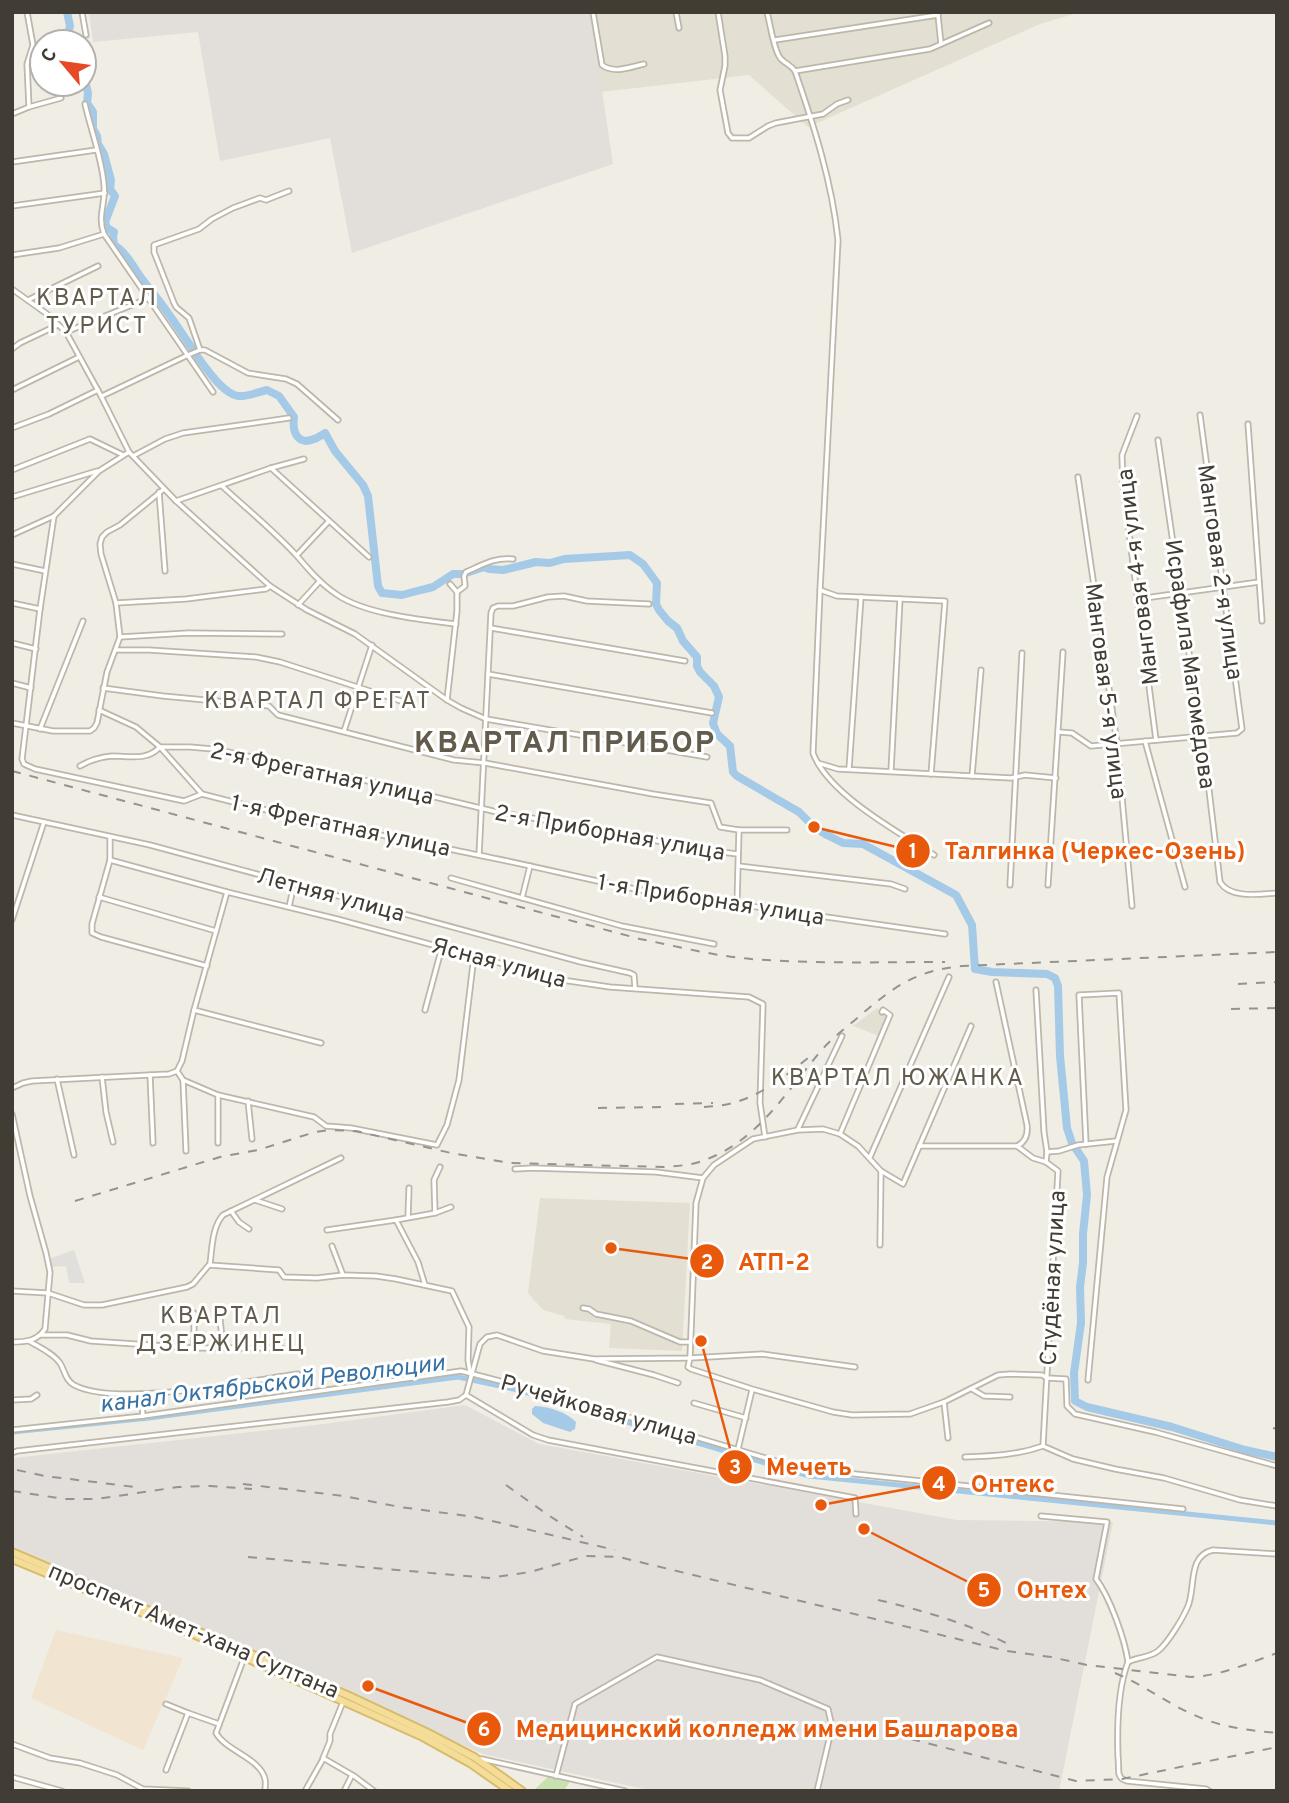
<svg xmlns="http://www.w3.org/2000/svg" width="1289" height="1803" font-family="Overpass,sans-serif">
<rect width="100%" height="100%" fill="#f0ede4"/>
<g fill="#e3dfd2">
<path d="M590,12H1081L1040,24L808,127L749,75L601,92Z"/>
<path d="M877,1008L888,1017L879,1036L853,1026Z"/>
<path d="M540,1198L690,1203L682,1351L609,1348L611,1324L565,1319L564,1316L543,1310L528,1293Z"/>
</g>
<path fill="#f1e4d0" d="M56,1630L183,1658L143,1750L31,1698Z"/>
<g fill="#e2ded9">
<path d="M89,12H590L613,164L352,253L330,138L220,161L198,32L93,42Z"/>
<path d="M465,1405L539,1444L957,1520L1113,1522L1059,1791H653L483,1754L12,1548L13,1458L324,1424Z"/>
</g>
<path fill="#c9e1af" d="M549,1776L570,1781L564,1791H537L535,1789Z"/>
<path fill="#e1dfdc" d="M74,1250L85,1283H69L66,1266L52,1267L51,1258Z"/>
<path fill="#a4cae8" d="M535,1406C550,1407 566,1412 576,1422L575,1429L570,1432L543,1423L532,1414V1409Z"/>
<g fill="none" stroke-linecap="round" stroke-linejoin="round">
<path stroke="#a4cae8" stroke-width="5" d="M12,1432L149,1418L458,1377L518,1390L809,1476L1277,1523"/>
<g stroke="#a4cae8" stroke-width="8">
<path d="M67,12L70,26L68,33L75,42"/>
<path d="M84,77L88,93L87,103L93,112V129L97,136L98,144L104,154L111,180L110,189L115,196L105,222L107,228L114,232L113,237L114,245C126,252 134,268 142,279C146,285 152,291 156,297C169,313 180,331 192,348"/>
<path d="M197,356C205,367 223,394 238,396C247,397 258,392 267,390L279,396L294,417C292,431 297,446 314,439C318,438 321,435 325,433L335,451L363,485L368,496L378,586L382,593L402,595L417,591L433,587L453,574H463L484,567L489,569L503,570L536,562L550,563L564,559L630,555L643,564L657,583L656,604L659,610L668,621L677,628L683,641L697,657V666L700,672L714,686L719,697L713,723L717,734L730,746L733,772L737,776L799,812L814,827L827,835L843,843L863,844L956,895L972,925L975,969L992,972L1047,974L1055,978L1058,986L1060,1056L1067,1128L1072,1143L1084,1161L1087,1195L1083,1234V1263L1080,1287L1081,1323L1074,1373L1075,1401L1087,1407L1172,1427L1245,1450L1277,1457"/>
</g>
<g stroke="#bdb7aa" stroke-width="7">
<g id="street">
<path d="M27,12L33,45L27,64L29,107"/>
<path d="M82,12L86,35"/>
<path d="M593,12L602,65C614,74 630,67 644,64"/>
<path d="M676,12L679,28"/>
<path d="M718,12L725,56V66L720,90L728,133L732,138H749L768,126L776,123L823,114L837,104L848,100"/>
<path d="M767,12C770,23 774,52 781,59C786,64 791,65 795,71C814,126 832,182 838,240L820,590L813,753C828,794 898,832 934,855"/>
<path d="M938,15L941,44"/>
<path d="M775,40L938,15"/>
<path d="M795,71L930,49L989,23"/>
<path d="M85,104C91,131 102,158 104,185C106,204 97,216 104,234L213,392"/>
<path d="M12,114L29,107L61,98"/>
<path d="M12,162L96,150"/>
<path d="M12,206L105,193"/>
<path d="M12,255L59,248L104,234"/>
<path d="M12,289L47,314L66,332L101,396L129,452L176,501L270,586L307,610L355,634L447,700L461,708L486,719L707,757"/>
<path d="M28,300L98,266"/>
<path d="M66,332L149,298"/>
<path d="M12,349L20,343L58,325"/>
<path d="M200,350L189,318L176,307L174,303L154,252V245L199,229L212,219L233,208L260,198L266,200L289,191"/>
<path d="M12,390L79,357"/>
<path d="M102,396L188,355L200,350H205L248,373L286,379L297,384L338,420"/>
<path d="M1137,416L1122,455L1123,486L1156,740"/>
<path d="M1248,424L1262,621"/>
<path d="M12,428L49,414L98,390"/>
<path d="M1158,440L1209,790L1220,882C1230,899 1260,894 1277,893"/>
<path d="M129,452L99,471L54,516L40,609L22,759L24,764L35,769L184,801L202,794"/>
<path d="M133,456L165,439L183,433L289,418"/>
<path d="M271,468L369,557"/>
<path d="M12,470L90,439L123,455"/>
<path d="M1078,477L1117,743L1132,906"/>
<path d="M222,486C247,509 274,531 297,556C309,570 321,584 336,594C364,614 422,620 456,624"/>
<path d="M159,492L165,571"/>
<path d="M12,497L97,471"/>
<path d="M176,501L271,468L304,459"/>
<path d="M12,535L54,516"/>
<path d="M297,555L329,521"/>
<path d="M12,564L45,571"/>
<path d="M820,590L837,596L945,601L931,774"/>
<path d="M457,592L465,586L464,576L466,572C482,565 495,557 513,559"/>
<path d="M1138,599L1259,582"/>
<path d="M12,603L40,609"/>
<path d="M116,603L186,599L266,589L270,586"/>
<path d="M298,605L320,581"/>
<path d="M491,628L685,661"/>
<path d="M120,637L188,633L282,634"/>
<path d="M12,643L36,649"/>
<path d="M116,650H149L256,657L280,662L404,702"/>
<path d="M488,674L712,713"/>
<path d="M12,683L31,688"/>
<path d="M103,688L163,696L269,706L278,715L454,760L485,763L653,794L711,803L720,827L739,830H787"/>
<path d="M447,700L457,611V592L450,584"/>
<path d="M99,710L136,727L160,747L202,794"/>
<path d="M12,723L53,731H90L94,728L97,723L107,672L120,637L116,603L101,554L100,544L102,537L107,532L120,525L164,489"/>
<path d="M40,729L83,621"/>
<path d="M344,731L372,645"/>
<path d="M1059,732L1072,733L1091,746L1237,733L1242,729L1200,415"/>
<path d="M1145,741L1185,887"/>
<path d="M818,763L838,769L1011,778L1025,775L1056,778"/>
<path d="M80,766C90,760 101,757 112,756C130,756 147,761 160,747H190L213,749L373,782L501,813L575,825L704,850L738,854"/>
<path d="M849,769L861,597"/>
<path d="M891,771L900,599"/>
<path d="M972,776L981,670"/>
<path d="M202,794C293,818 386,836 478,855C534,866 589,880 645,891L945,934"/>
<path d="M12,815L150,845L581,962L630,973L634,975L635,988"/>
<path d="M110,838V860L92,924V933L101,937L207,966"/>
<path d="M479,855L491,613L493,608L498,606H513L548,597L564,596L587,601L649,604"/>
<path d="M110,860L227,892L337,919L562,980L610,987L749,997L763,1004L760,1103L765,1137"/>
<path d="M739,866L891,884L905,889"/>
<path d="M451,878L622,926L714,944"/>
<path d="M1010,885L1022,653"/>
<path d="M1048,885L1063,652"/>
<path d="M99,897L216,931"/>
<path d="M522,898L530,866"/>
<path d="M737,904L739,830"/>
<path d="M289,907L294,884"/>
<path d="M12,920L44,822"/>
<path d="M996,982L1027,1125C1028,1134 1026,1142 1017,1146"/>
<path d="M1036,990L1044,1132L1047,1152L1046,1162"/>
<path d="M194,1010L321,1043"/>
<path d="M425,1010L442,947"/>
<path d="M177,1071L183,1080L218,1095L314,1117L326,1126L351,1128L437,1145L447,1125L459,1080L474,956"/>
<path d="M150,1075L153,1143"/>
<path d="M102,1077L106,1112L113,1142"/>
<path d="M57,1079L74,1155"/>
<path d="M183,1080L186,1151"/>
<path d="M12,1088L23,1083L32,1081L169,1074L177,1071L182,1061L194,1010L227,892"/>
<path d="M248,1101L252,1139"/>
<path d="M12,1114L30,1196L46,1253L50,1272L45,1329C37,1341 26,1342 12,1342"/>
<path d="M798,1129L842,1036"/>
<path d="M840,1134L890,1015L883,1010L882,1012"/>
<path d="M218,1143V1095"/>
<path d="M1086,1144L1079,995L1119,993L1126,1110L1107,1177L1088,1380"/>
<path d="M919,1146H1017L1033,1158L1046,1162L1058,1171L1043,1446"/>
<path d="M1047,1152L1059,1151L1078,1145L1116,1141"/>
<path d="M870,1157L949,977"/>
<path d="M515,1169L533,1168L656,1172L703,1178"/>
<path d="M255,1200L282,1209"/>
<path d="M231,1211L239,1222L249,1229"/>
<path d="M435,1213L434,1180L440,1167"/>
<path d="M408,1217L409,1188"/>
<path d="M396,1220L435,1213L451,1207"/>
<path d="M327,1230L396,1220L418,1262L425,1285"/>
<path d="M880,1245L881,1171"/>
<path d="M332,1246L343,1275"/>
<path d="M210,1264C212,1249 212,1227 223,1215L341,1158"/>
<path d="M12,1291L48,1293L84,1305H102L187,1287L193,1284L209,1265L279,1270L284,1277L317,1278L343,1275L376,1276L396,1279L452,1291L469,1327L468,1360L470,1372"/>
<path d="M583,1308L589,1309L596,1314L631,1321L680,1342H690"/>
<path d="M194,1313V1348"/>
<path d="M220,1319L223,1347"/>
<path d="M41,1335H67L91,1341L194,1348H282"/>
<path d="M29,1341C39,1347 53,1353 60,1363C65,1371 65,1380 74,1385C118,1408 246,1381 298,1374"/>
<path d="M596,1360L654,1375L678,1383"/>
<path d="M855,1367L762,1354L690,1358L688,1367L691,1369L752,1389L833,1412L852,1415L910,1414L944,1402L998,1375L1010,1374L1042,1375L1047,1378L1066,1379L1067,1406L1075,1414L1155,1432L1277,1466"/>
<path d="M972,1389L984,1396L1010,1397"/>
<path d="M141,1394L143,1416"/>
<path d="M466,1395L480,1344L487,1337L497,1335L543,1351L594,1359L690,1358L696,1203L703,1178L714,1165L753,1139L798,1130L823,1129L840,1134L858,1146L881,1171L903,1184L971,1026"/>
<path d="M12,1400L31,1399L37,1395"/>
<path d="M944,1402L948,1438"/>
<path d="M694,1403L746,1418"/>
<path d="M12,1430L143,1416L461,1371L555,1395L799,1468L1183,1509"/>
<path d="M738,1449L752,1390"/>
<path d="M12,1453L17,1451L448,1402L459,1400L466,1395L533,1435L548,1440L855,1498L856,1514"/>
<path d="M965,1457C992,1456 1018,1455 1043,1446L1073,1459L1115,1469L1164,1478L1240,1500L1277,1506"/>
<path d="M1041,1516L1107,1522L1096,1579C1110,1597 1125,1640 1128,1662"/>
<path d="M244,1658L216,1733C226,1751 260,1758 265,1779C266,1783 265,1787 265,1791"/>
<path d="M343,1702L330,1734V1741L323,1758L354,1776L374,1791"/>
<path d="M166,1704L188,1713"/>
<path d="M12,1744L50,1758L80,1763L117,1775L143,1789L188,1791"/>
<path d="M478,1760L482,1759L625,1791"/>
<path d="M166,1770L188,1713L219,1724"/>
<path d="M556,1776L575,1704L657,1657L760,1680L828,1709L832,1727L817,1791"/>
<path d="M12,1777L62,1791"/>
<path d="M305,1791L323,1759"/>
<path d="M344,1791L352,1775"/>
<path d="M1209,1791L1206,1789L1127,1781C1122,1779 1121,1779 1119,1774C1118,1769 1119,1762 1118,1757C1117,1729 1118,1688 1128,1662C1137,1657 1149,1658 1158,1651C1168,1643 1183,1618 1188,1606C1196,1587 1187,1556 1213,1550L1277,1554"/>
</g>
</g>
<g stroke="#d7bb6a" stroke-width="10">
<g id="primary">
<path d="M12,1552L347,1695L426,1732L474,1757L522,1791"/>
<path d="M12,1559L184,1630L423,1737L470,1763L510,1791"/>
</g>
</g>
<use href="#street" stroke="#fff" stroke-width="3.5"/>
<use href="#primary" stroke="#f4dd98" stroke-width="6"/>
<g stroke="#939393" stroke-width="2" stroke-dasharray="9 9" stroke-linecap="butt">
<path d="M12,771L640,939C676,946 714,956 751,959C815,964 880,962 945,962"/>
<path d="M1238,984L1277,982"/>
<path d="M1231,1009L1277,1008"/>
<path d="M675,1104L713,1103"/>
<path d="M704,1107C717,1106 730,1105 742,1100C767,1091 788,1074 808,1058"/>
<path d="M598,1108L669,1107"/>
<path d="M75,1201L220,1157L258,1150L315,1132L329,1130L356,1131L451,1153L510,1163L663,1167C679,1166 695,1165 710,1158C759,1138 787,1091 820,1052C830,1040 843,1030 855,1020C892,988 913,971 962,966L1277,952"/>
<path d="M1273,1428L1277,1429"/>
<path d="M17,1470L45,1476L135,1487"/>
<path d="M243,1484L344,1496L400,1507L475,1517L615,1550"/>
<path d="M506,1485L548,1515L583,1537"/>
<path d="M12,1491L65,1499H97L178,1487L210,1486L252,1489"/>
<path d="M248,1557L489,1578L530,1572L586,1556L619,1557L1007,1651L1051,1657L1087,1665L1191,1677C1220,1676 1249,1663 1277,1653"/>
<path d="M878,1600C925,1611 970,1624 1012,1646"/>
<path d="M1115,1673C1142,1684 1165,1702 1192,1714C1219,1727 1247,1730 1277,1733"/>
<path d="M911,1739L1076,1781L1122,1779L1277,1747"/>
</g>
</g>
<g text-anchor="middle" stroke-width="6" stroke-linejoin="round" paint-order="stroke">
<g font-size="23" fill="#413d34" stroke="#fff">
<text transform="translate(1221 572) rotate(82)" y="8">Манговая 2-я улица</text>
<text transform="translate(1137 577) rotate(-97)" y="8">Манговая 4-я улица</text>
<text transform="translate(1191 664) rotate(82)" y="8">Исрафила Магомедова</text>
<text transform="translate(1107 691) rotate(83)" y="8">Манговая 5-я улица</text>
<text transform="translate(322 773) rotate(12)" y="8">2-я Фрегатная улица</text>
<text transform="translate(341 825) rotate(12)" y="8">1-я Фрегатная улица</text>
<text transform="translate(610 832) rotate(10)" y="8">2-я Приборная улица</text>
<text transform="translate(331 894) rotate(15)" y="8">Летняя улица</text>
<text transform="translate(711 899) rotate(9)" y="8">1-я Приборная улица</text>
<text transform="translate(499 962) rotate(15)" y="8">Ясная улица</text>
<text transform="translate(1052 1278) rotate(-87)" y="8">Студёная улица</text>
<text transform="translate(599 1409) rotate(16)" y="8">Ручейковая улица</text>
<text transform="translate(194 1630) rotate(23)" y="8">проспект Амет-хана Султана</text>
</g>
<g font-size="24" letter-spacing="2" fill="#635b4c" stroke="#fff">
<text x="97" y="305">КВАРТАЛ<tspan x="97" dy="28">ТУРИСТ</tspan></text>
<text x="318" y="708">КВАРТАЛ ФРЕГАТ</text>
<text x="898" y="1085">КВАРТАЛ ЮЖАНКА</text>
<text x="221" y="1323">КВАРТАЛ<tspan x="221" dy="28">ДЗЕРЖИНЕЦ</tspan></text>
</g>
<g font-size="24" font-style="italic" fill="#3872a2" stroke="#fff">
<text transform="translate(272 1383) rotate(-7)" y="8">канал Октябрьской Революции</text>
</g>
<g font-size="30" font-weight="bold" letter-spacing="2" fill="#635b4c" stroke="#fff">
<text x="565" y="752">КВАРТАЛ ПРИБОР</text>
</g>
</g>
<path fill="none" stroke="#e8590c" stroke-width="2.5" d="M814 827L913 851M611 1248L707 1261M701 1341L735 1467M821 1505L939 1483M864 1529L984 1590M368 1686L484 1729"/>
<g fill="#e8590c" stroke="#fff" stroke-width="2.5">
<circle cx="814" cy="827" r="7"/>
<circle cx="611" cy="1248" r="7"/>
<circle cx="701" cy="1341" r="7"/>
<circle cx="821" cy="1505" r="7"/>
<circle cx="864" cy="1529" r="7"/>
<circle cx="368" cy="1686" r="7"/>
<circle cx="913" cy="851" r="18"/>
<circle cx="707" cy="1261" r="18"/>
<circle cx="735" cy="1467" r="18"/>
<circle cx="939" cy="1483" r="18"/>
<circle cx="984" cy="1590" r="18"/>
<circle cx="484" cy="1729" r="18"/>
</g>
<g font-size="21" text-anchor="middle" font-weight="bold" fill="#fff">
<text x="913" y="858">1</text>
<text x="707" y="1269">2</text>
<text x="735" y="1474">3</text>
<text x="939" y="1491">4</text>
<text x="984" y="1597">5</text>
<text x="484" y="1736">6</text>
</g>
<g font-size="24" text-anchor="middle" font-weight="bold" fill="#e8590c" stroke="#fff" stroke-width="6" stroke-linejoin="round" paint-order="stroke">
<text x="1095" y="859">Талгинка (Черкес-Озень)</text>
<text x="774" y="1270">АТП-2</text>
<text x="809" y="1475">Мечеть</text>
<text x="1013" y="1492">Онтекс</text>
<text x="1052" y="1598">Онтех</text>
<text x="767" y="1737">Медицинский колледж имени Башларова</text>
</g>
<rect width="1289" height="1803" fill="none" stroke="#413d34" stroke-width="28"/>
<g transform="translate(63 63) rotate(299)"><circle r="33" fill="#ffffff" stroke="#b3b1ae" stroke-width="2"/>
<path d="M0-5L12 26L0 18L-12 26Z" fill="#e64925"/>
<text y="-10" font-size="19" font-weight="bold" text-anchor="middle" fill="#413d34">С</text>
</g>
</svg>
